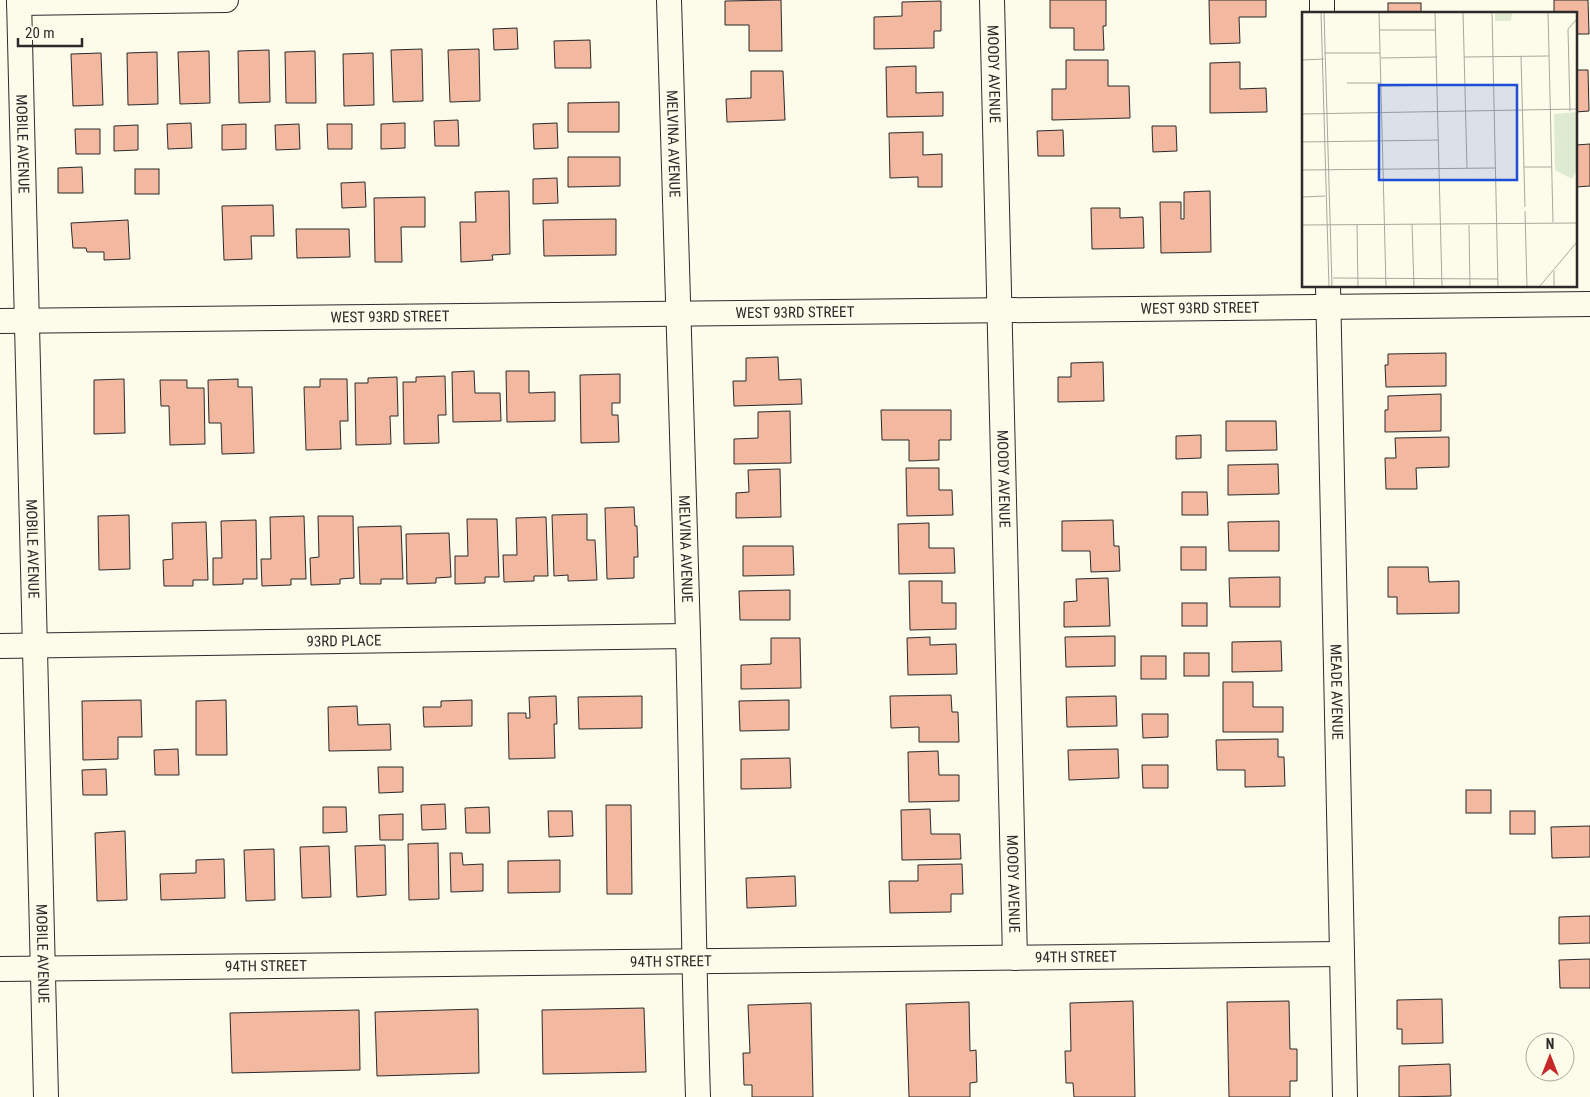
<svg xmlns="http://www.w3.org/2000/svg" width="1590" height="1097" font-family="'Roboto Condensed',sans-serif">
<rect width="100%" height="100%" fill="#fdfbea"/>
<g fill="#f2b8a0" stroke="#2b2b2b">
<path d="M781,0L782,51H749V25H725V1Z"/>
<path d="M1050,0H1106V26H1103L1104,50H1074V28H1050Z"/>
<path d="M1209,0H1266V17H1239L1240,43L1210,44Z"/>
<path d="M1554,0H1588L1589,34H1576V14H1554Z"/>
<path d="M941,1V31H934V48L874,49V17L902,16V2Z"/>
<rect x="1388" y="3" width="33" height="11"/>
<path d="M517,28L518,49L494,50L493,29Z"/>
<path d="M590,40L591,68H555L554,41Z"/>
<path d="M422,49L423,101L393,102L391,50Z"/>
<path d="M479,49L480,101L450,102L448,50Z"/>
<path d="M269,50L270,102L239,103L238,51Z"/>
<path d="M209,51L210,103L180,104L178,52Z"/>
<path d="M315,51L316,103H286L285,52Z"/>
<path d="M157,52L158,104L128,105L127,53Z"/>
<path d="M101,53L103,105L73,106L71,54Z"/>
<path d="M373,53L374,105L344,106L343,54Z"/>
<path d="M1066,60H1108V86H1129L1130,118L1052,120V89H1066Z"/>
<path d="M1240,62V89L1266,88L1267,112L1210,113V63Z"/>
<path d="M916,66V93L943,92V116L887,117L886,67Z"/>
<path d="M1576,70H1588L1589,111L1576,112Z"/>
<path d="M751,71H783L785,120L727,122L726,99L751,98Z"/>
<path d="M619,102V132H568V103Z"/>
<path d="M458,120L459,146H435L434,121Z"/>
<path d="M191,123L192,148L168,149L167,124Z"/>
<path d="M405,123V148L381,149V124Z"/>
<path d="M557,123L558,148L534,149L533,124Z"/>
<path d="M246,124V149L222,150V125Z"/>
<path d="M299,124L300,149L276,150L275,125Z"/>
<path d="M327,124H352V149H328Z"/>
<path d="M138,125V150L114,151V126Z"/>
<path d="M1152,126H1176L1177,151L1153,152Z"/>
<path d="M75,129H100V154H76Z"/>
<path d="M1063,130L1064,156H1038L1037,131Z"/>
<path d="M923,132V155L942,154V187H918V177L890,178L889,133Z"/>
<path d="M1590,144V186L1576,187V145Z"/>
<path d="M568,157H620V186L568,187Z"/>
<path d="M82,167L83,193H58V168Z"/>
<rect x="135" y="169" width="24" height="25"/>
<path d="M557,178L558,203L533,204V179Z"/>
<path d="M365,182L366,207L342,208L341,183Z"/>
<path d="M509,191L510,254L492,255L493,260L461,262L460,222H476L475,192Z"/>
<path d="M1210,191L1211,252L1161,253L1160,202H1181V219H1184V192Z"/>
<path d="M425,197V227H401L402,262H375L374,198Z"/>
<path d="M273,205L274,236H251L252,259L224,260L222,206Z"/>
<path d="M1091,208H1120V218L1143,217L1144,248L1092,249Z"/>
<path d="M616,219V255L544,256L543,220Z"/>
<path d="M128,220L130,259L104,260V252H87L86,248H73L71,223Z"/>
<path d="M296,229H349L350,257L297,258Z"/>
<path d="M1446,353V386L1386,387L1385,365H1388V354Z"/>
<path d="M778,357L779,380L801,379L802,404L734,406L733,381H746V358Z"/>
<path d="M1103,362L1104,401L1058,402V377H1071V363Z"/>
<path d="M474,371L475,393H500L501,421L453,422L452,372Z"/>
<path d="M506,371H529V393L555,392V421L507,422Z"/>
<path d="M620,374V403H612V415H618L619,442L581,443L580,375Z"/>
<path d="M445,376L446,415H438L439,443L404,444L403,382H416V377Z"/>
<path d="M397,377L398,416H390L391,444L356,445L355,383H368V378Z"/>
<path d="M124,379L125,433L94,434V380Z"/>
<path d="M238,379V387H252L254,453L222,454L221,423H209L208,380Z"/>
<path d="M320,379H347L348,421H340L341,449L306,450L304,387H320Z"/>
<path d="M160,380H187V388H204L205,444L170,445L169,406H161Z"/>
<path d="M1441,394V431L1385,432V410H1388V396Z"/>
<path d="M881,410H951V440H939V460L909,461V440H882Z"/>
<path d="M790,411L791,463L734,464V439L758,438V412Z"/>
<path d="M1226,421H1276L1277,450L1226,451Z"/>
<path d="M1201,435V458L1176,459V436Z"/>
<path d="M1449,437V467L1416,468L1417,489H1386L1385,458H1396L1395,438Z"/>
<path d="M1278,464L1279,494L1228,495V465Z"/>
<path d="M906,468H939V490H952L953,515L907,516Z"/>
<path d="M780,469L781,517L736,518V493L749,492L748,470Z"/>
<path d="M1182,492H1207L1208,515H1182Z"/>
<path d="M634,507L635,526H637L638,557H634V578L607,579L605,508Z"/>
<path d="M587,514V540H595L597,580L568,581V575L554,576L552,515Z"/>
<path d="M129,515L130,569L99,570L98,516Z"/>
<path d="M304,516L306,579H291V585L262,586L261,559H271L270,517Z"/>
<path d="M318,516H353L354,578L340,579V584L311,585L310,558L319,557Z"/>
<path d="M546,517L548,576H534V581L504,582L503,555H517L516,518Z"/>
<path d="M467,519H497L499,577H485V583L455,584V556H468Z"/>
<path d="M256,520L257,579H243V584L213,585V558H222L221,521Z"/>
<path d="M1113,520L1114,546H1119L1120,571L1091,572L1090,551H1062V521Z"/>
<path d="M1279,521V551H1229L1228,522Z"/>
<path d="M206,522L208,580H193V586H164L163,560L173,559L172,523Z"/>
<path d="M929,523V548H954L955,573L899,574L898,524Z"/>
<path d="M401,526L403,579H381V584H360L358,527Z"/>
<path d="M449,533L451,577L436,578V583L407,584L406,534Z"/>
<path d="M743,546H793L794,575L743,576Z"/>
<rect x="1181" y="547" width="25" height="23"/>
<path d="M1388,567H1428L1429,582L1459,581V613L1397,614V597H1388Z"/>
<path d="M1280,577V607H1230L1229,578Z"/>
<path d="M1108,578L1110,626L1064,627V602L1077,601L1076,579Z"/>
<path d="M909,581H942V603H956V629L910,630Z"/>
<path d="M790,590V620H740L739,591Z"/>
<rect x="1182" y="603" width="25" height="23"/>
<path d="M1115,636V666L1066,667L1065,637Z"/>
<path d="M930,637V645L956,644L957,674L908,675L907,638Z"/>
<path d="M771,638H800L801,688L741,689V665L771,664Z"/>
<path d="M1281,641L1282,671L1232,672V642Z"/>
<rect x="1184" y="653" width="25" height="23"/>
<rect x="1141" y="656" width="25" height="23"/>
<path d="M1223,682H1253V707H1283V732H1223Z"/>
<path d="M951,695L952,712H958L959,742H919V727L891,728L890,696Z"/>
<path d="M556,696L557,724H554L555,758L509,759L508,713H526V718H530L529,697Z"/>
<path d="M642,696V728L579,729L578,697Z"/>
<path d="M1116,696L1117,726L1067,727L1066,697Z"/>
<path d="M141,700L142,737H118V759L83,760L82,701Z"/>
<path d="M226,700L227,755H196V701Z"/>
<path d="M472,700V726L424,727L423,707H441V701Z"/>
<path d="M789,700V730L740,731L739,701Z"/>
<path d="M357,706L358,725L390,724L391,750L329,751L328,707Z"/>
<path d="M1142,714H1168V737L1143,738Z"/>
<path d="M1278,739V757H1284L1285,786L1245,787V770H1217L1216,740Z"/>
<path d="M178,749L179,775H155L154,750Z"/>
<path d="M1118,749L1119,778L1069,780L1068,750Z"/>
<path d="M938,751L939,775H959V801L909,802L908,752Z"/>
<path d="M790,758L791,788L741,789V759Z"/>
<path d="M1142,765H1168V788H1143Z"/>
<path d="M378,767H403V792L379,793Z"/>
<path d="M106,769L107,795H83L82,770Z"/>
<rect x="1466" y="790" width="25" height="23"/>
<path d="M445,804L446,829L422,830L421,805Z"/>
<path d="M606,805H631L632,894H607Z"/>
<path d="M323,807H346L347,832L323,833Z"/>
<path d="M489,807L490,833H466L465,808Z"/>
<path d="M930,809L931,834H960L961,859L902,860L901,810Z"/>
<path d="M548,811H572L573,836L549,837Z"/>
<rect x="1510" y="811" width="25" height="23"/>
<path d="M403,814V840H380L379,815Z"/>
<path d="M1590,826V857L1552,858L1551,827Z"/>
<path d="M125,831L127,900L97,901L95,833Z"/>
<path d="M438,843L439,899L409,900L408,844Z"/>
<path d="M385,845L386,895L357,897L355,846Z"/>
<path d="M329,846L331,897L302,898L300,847Z"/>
<path d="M274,849L275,900L246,901L244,850Z"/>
<path d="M450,853H462L463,865L483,864V891L451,892Z"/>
<path d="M224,859L225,898L161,900L160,874L196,873V860Z"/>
<path d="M560,860V892L508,893V861Z"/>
<path d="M962,864L963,894H951V912L890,913L889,881H918V865Z"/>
<path d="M795,876L796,906L747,908L746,878Z"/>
<path d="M1590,916V943L1559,944V917Z"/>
<path d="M1590,959V988H1560L1559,960Z"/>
<path d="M1442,999L1443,1043L1402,1044V1029H1397V1000Z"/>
<path d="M1133,1001L1135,1097H1074L1073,1083H1066L1065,1051H1071L1070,1003Z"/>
<path d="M1289,1001L1290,1049H1297V1081H1290V1097H1229L1227,1002Z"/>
<path d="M969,1002L970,1051L976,1050L977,1082L970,1083V1097H909L906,1004Z"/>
<path d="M811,1003L813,1097H752V1085H744L743,1053H750L748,1005Z"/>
<path d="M644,1008L646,1072L543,1074L542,1010Z"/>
<path d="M478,1009L479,1073L377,1076L375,1012Z"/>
<path d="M359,1010L360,1070L232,1073L230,1013Z"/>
<path d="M1450,1064L1451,1096L1399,1097V1066Z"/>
</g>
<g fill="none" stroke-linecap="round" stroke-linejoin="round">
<g stroke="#2b2b2b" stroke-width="26">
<g id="minor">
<path id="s1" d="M19,0L46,1097"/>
<path id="s2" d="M669,0C675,211 682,423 688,634C692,788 693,943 698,1097"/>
<path id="s3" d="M992,0L1015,958"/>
<path d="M1322,0V14"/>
<path d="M19,3L226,0"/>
<path id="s4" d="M1328,286L1345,1097"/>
<path id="s5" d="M0,321L1590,304"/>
<path id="s6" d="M0,646L688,636"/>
<path id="s7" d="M0,969L1342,954"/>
</g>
</g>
<use href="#minor" stroke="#fdfbea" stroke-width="24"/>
</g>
<g text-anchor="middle" stroke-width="4" stroke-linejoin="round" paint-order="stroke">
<g font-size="15" fill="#2b2b2b" stroke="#fdfbea">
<text dy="5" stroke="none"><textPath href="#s3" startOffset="74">MOODY AVENUE</textPath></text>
<text dy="5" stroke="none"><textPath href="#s1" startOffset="144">MOBILE AVENUE</textPath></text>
<text dy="5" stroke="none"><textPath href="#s2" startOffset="144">MELVINA AVENUE</textPath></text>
<text dy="5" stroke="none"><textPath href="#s5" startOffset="1200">WEST 93RD STREET</textPath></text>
<text dy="5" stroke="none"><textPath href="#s5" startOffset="795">WEST 93RD STREET</textPath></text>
<text dy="5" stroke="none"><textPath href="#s5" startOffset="390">WEST 93RD STREET</textPath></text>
<text dy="5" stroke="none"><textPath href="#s3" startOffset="479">MOODY AVENUE</textPath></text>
<text dy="5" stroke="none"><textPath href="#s2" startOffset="549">MELVINA AVENUE</textPath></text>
<text dy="5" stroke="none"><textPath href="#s1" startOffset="549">MOBILE AVENUE</textPath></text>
<text dy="5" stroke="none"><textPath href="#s6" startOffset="344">93RD PLACE</textPath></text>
<text dy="5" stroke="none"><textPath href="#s4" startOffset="406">MEADE AVENUE</textPath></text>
<text dy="5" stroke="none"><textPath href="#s3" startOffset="884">MOODY AVENUE</textPath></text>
<text dy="5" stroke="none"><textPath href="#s1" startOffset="954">MOBILE AVENUE</textPath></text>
<text dy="5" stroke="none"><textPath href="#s7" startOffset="1076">94TH STREET</textPath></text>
<text dy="5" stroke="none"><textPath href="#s7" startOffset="671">94TH STREET</textPath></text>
<text dy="5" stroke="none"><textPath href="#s7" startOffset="266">94TH STREET</textPath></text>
</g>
</g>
<g transform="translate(1302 12)">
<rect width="275" height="275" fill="#fdfbea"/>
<path d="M193,0H210L209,9H193ZM275,100V158L270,167L253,158L252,102Z" fill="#deebd1"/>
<path fill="none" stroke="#a9a89e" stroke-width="1" d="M19,0L27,275M22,0L30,275M77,0L84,275M133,0L140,275M161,0L165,156M190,0L196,275M246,0L251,210M78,18H134M22,41H78M219,44L223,195M162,45L247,44M79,46L135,45M0,48L22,47M45,71H79M79,74L135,73M268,99L266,17L275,7M0,102L275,97M0,130L137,128M222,155H249M0,158L193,156M0,185L23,184M223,199L225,275M55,212L56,275M110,212L112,275M0,213L275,211M167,213L168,275M252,259V275M31,266L196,267M237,275L275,230"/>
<path fill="#1d4ed8" fill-opacity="0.15" stroke="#1d4ed8" stroke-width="2.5" d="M77,73H215V168H77Z"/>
<rect width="275" height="275" fill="none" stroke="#2b2b2b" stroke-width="2.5"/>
</g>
<g transform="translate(1550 1057)"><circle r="24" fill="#fdfbea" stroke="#a9a89e"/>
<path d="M0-4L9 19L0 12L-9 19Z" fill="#c62828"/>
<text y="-8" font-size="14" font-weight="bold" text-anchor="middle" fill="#2b2b2b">N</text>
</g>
<path d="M18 38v8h64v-8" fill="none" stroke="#2b2b2b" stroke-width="2.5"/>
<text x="25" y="38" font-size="15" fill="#2b2b2b" stroke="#fdfbea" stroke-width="4" paint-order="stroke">20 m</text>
</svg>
